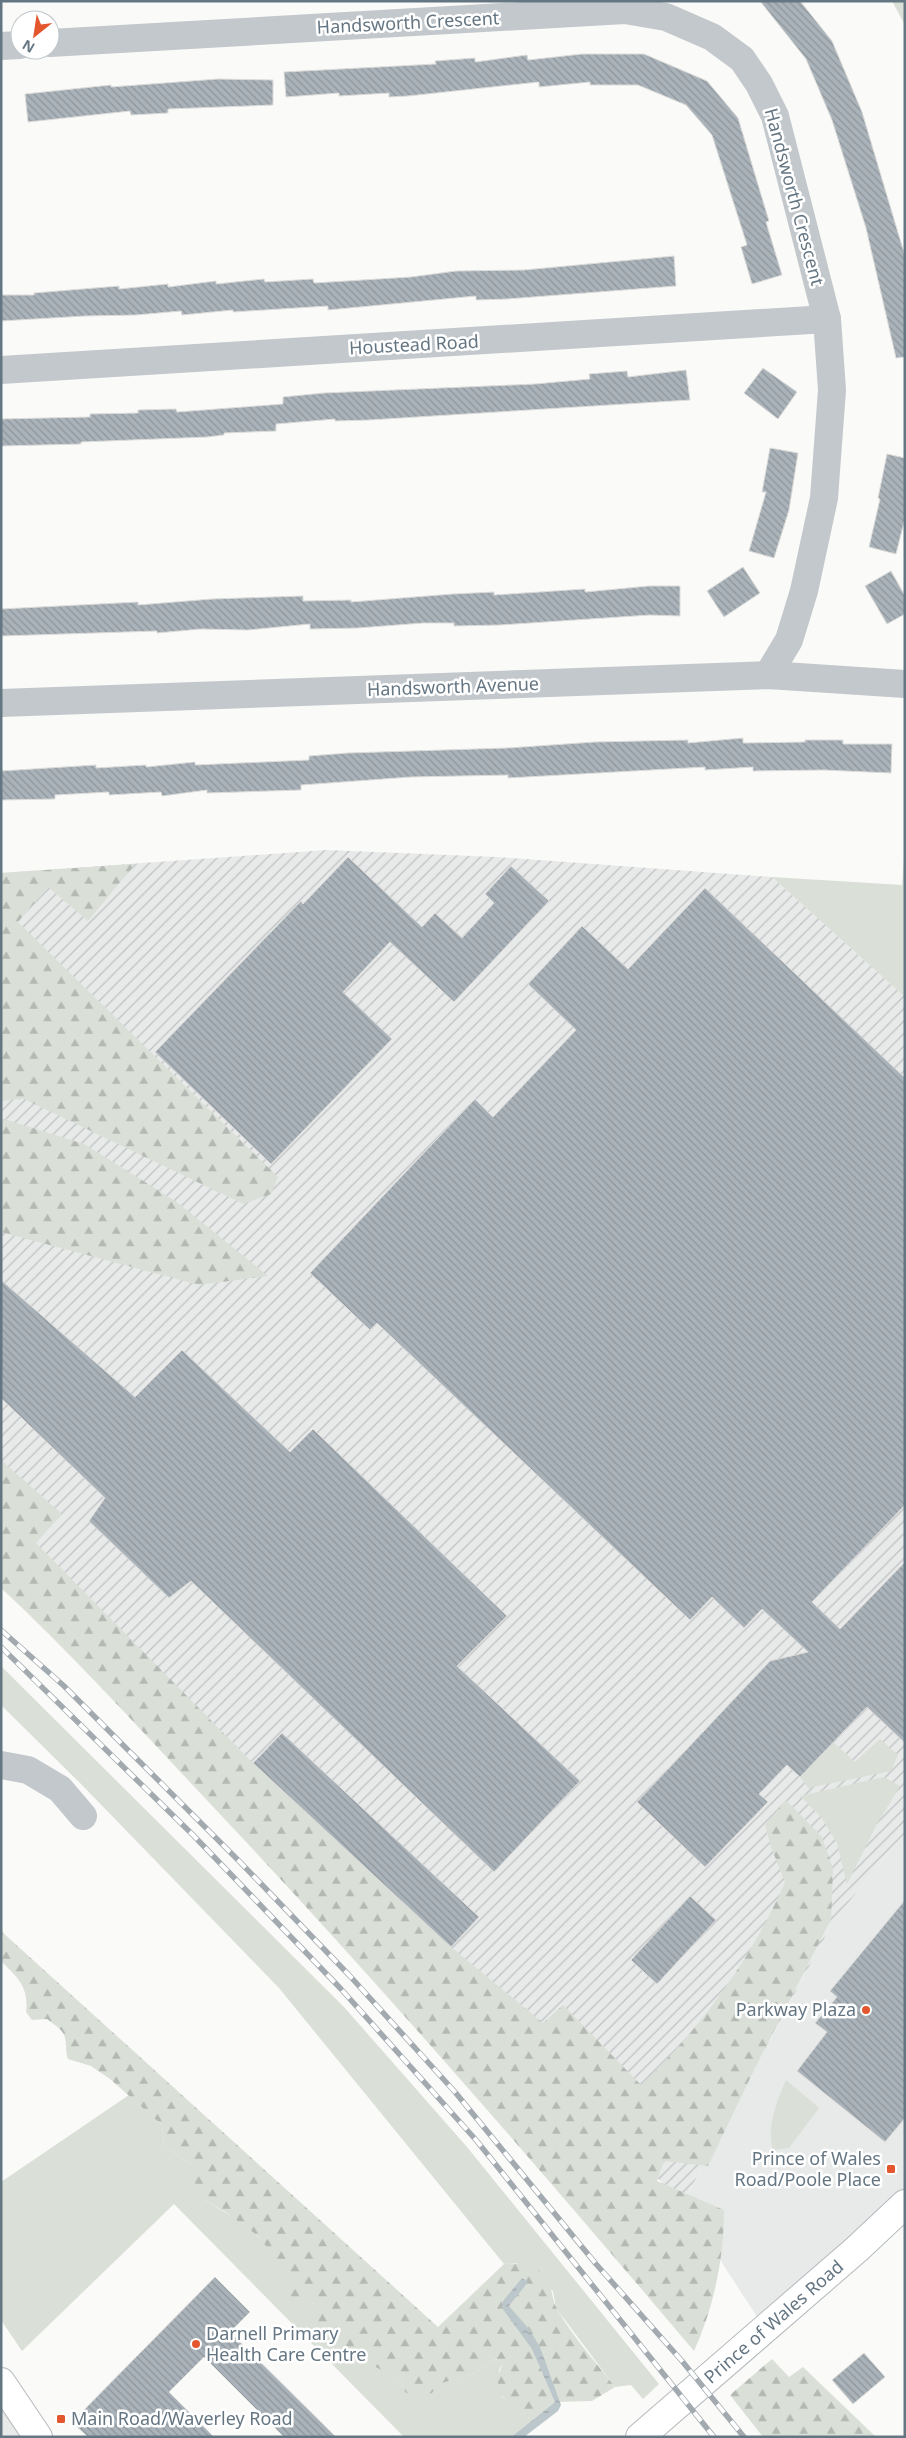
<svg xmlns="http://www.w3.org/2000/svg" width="906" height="2438" font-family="'Noto Sans',sans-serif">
<defs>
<pattern id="industrial-furrows" width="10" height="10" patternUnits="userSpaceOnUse" patternTransform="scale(1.25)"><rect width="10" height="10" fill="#e8e9e9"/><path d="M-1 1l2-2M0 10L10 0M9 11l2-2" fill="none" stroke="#c0c1c2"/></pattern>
<pattern id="forest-firs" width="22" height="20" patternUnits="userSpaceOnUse" patternTransform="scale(1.25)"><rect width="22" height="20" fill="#dadfd7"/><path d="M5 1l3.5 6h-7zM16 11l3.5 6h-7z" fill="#b4b9b4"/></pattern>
<pattern id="water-ripples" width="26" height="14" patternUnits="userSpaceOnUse" patternTransform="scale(1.25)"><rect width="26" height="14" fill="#bbc7cb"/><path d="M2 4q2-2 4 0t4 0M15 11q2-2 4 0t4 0" fill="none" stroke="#9ca6aa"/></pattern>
<pattern id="building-back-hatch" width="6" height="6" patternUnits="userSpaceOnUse" patternTransform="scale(1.25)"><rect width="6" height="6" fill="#aab3b9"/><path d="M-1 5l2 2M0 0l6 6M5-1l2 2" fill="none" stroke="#8e969c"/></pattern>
</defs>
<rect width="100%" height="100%" fill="#fafaf8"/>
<g fill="#e8e9e9">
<path d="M905,1833V2213L767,2332L683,2203L834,1920Z"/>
<path d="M14,2401L38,2437H1V2411Z"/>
</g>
<path fill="url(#industrial-furrows)" d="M327,850L497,857L772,877L905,997V1833L834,1920L683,2203L1,1540V873Z"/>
<g fill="#dadfd7">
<path d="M892,1H905V25Z"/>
<path d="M905,846V997L772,877L902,885Z"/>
<path d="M1,1666L344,2007L467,2147L659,2384L643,2399L631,2385L615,2387L556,2308L553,2291L517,2263L504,2264L279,1988L81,1784L1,1705Z"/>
<path d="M880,1739L898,1755L891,1771L808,1788L800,1777L833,1742L855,1762Z"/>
<path d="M884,1777L900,1786L877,1824L847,1884L837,1843L821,1817L800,1796Z"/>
<path d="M786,2080L819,2108L789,2148L773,2150C766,2127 777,2101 786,2080Z"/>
<path d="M129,2095L162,2125L164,2146L192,2165L204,2200C235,2217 267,2238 285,2269C290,2278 292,2292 296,2302H312L349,2351L401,2380L405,2392L474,2374L494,2359L501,2361L503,2363L499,2370L502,2397L532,2420L511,2437H404L174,2204L22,2351L1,2320V2182Z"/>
</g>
<g fill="url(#forest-firs)">
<path d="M135,864L88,921L48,887L18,922L278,1177L271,1194L243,1204L24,1099L1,1101V873Z"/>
<path d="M1,1118L84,1144L177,1202L268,1276L199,1285L1,1232Z"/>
<path d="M1,1460L62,1514L36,1543L253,1763L451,1947L543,2023L563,2005L641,2085C701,2028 752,1958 785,1882L771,1847L765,1825L786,1800L822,1837L833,1869L831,1919L752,2074L708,2166L664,2161L657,2181L724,2210C724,2258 714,2307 694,2351C535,2163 373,1976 203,1796C137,1726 72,1654 1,1588Z"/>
<path d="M1,1931L438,2327L504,2264C518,2263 532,2263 543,2274C553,2284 551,2298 557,2309C573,2337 596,2362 615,2387L592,2401L555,2402L532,2420C508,2402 488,2396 503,2363L501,2361L494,2359L474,2374L438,2384L432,2393L414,2397L405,2392L401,2380C376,2366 313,2341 316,2308L312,2302H296L284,2290L287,2277L285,2270L258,2236L224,2211L204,2200L191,2175L192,2165L164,2146L162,2125L110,2079L91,2066L68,2059C65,2051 67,2045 65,2038C64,2030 53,2024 47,2019L32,2020L26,2012C29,1987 18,1978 1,1961Z"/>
<path d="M772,2359L789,2377L803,2367L876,2437H763L730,2395Z"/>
</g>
<path fill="url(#water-ripples)" d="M522,2278L528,2282L509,2306L529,2329L540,2347L561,2405L558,2411L524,2437H511L555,2402L532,2349L502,2308L503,2301Z"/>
<g fill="url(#building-back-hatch)" stroke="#dcdcda">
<path d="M760,1H800L832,41L862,112L905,256V357L896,358L866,228L832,120L806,59Z"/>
<path d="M582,54H644L707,81L738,118L769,221L766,222L782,275L752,284L741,247L747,245L712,135L686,105L638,85H590V82L539,87V82L408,96L389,97V93L339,96V93L286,97L284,72L436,64L435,61L475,58V62L527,55L528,60Z"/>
<path d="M218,79L273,80V105L168,109V113L131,115L130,111L28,122L25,94L111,85V87Z"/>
<path d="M674,256L676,286L507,299L476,300V296L328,310V306L233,312V310L182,315L181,311L136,315L85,316L1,321V295H34V293L119,286V289L168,284V287L216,281V284L264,279L265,282L313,279L314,283L411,277L456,271L524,270Z"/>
<path d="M763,368L797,392L778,419L744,393Z"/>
<path d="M686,370L690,400L369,420L335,421V419L276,424V431L224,433V435L207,437L81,442V444L1,446V419L90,417V414L138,413V410L176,409L177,412L283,404V397L324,393L535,384L590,379L589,374L627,371L628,377Z"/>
<path d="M770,448L798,453L789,510L774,558L749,551L766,492H762Z"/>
<path d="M887,454L905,458V518L896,554L869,547L880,499L878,498Z"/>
<path d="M743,567L760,593L724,617L707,591Z"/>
<path d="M891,571L905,596V614L887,624L865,586Z"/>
<path d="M649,586H680V616L650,615L500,625L454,626V623H423L358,628L310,629V624L248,630L201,629L157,633V631L1,636V609L138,602V605L212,599L303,596V601L351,600V602L453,594L494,592V595L585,589V592Z"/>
<path d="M743,738V743L805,742V740H843V744H892L891,773L824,770L753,771V767L705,770V767L508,778V775L411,777L301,785V790L207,793V790L162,796L161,792L109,795V792L55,795V799L1,800V771L96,765V768L146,765V767L195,762V765L309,760V756L348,753L507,748L595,742L688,740V743Z"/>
<path d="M348,857L422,927L435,913L462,938L494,903L485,894L511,866L549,901L454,1002L390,942L343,992L392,1039L271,1164L155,1052L301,901L303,904Z"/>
<path d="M705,888L905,1078V1505L812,1602L840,1629L905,1562V1743L867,1707L800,1777L787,1765L759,1794L768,1802L705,1867L637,1802L770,1661L808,1652L762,1609L744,1628L712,1597L690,1620L377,1323L370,1330L310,1273L475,1099L493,1117L576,1030L528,984L582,926L628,969Z"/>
<path d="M1,1280L135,1397L182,1350L290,1452L313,1429L507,1616L457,1666L580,1781L494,1872L191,1581L169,1598L89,1521L105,1498L1,1398Z"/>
<path d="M282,1733L479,1917L451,1947L253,1763Z"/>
<path d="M690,1896L716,1920L657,1984L631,1960Z"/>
<path d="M905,1900V2118L885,2142L797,2071L827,2032L815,2023L837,1997L830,1991Z"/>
<path d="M215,2277L250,2312L230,2332L336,2437H284L204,2357L169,2392L214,2437H88L72,2422Z"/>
<path d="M864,2353L885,2377L853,2404L832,2380Z"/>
</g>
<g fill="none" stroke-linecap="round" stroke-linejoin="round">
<g stroke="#b5babe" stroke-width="30">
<path id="major" d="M1,2382L38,2437"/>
</g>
<g stroke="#b4b9bd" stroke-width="30">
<path id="highway" d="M640,2437L857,2249L905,2204"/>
</g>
<g stroke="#c3c8cc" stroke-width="28">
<path d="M50,43L625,10L666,17L712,37L742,59L759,84L775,116L827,319L832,390L824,498L804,591L789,640L768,675"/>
<path d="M1,46L20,45"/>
<path d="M1,370L827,319"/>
<path d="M1,703L768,675L905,684"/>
<path d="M1,1765L28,1770L60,1789L83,1816"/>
</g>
<use href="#major" stroke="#fff" stroke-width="28"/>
<use href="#highway" stroke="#fff" stroke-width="28"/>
<g stroke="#a2aab0" stroke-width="5.5">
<g id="rail">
<path d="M1,1630L64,1686L239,1861L349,1975L455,2092L596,2264L682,2361L744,2437"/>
<path d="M1,1647L193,1835L341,1989L476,2140L714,2437"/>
</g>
</g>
<use href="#rail" stroke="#fff" stroke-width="4" stroke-dasharray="11" stroke-linecap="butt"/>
</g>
<g fill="#e4572e" stroke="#fff" stroke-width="2">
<circle cx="866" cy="2010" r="5"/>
<rect x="886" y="2164" width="10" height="10" rx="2.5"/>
<circle cx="196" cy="2344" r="5"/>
<rect x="56" y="2414" width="10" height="10" rx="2.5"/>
</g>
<g text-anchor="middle" stroke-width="5" stroke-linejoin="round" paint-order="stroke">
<g font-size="18" fill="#657683" stroke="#fff">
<text transform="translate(408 23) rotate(-3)" y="6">Handsworth Crescent</text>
<text transform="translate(794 197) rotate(75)" y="6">Handsworth Crescent</text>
<text transform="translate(414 345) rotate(-3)" y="6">Houstead Road</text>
<text transform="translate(453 687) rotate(-2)" y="6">Handsworth Avenue</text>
<text transform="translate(774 2322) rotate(-41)" y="6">Prince of Wales Road</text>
</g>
<g font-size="18" fill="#657683" stroke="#fff" text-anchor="end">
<text x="856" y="2016">Parkway Plaza</text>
<text x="881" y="2165">Prince of Wales<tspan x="881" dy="21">Road/Poole Place</tspan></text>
<text x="206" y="2340" text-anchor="start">Darnell Primary<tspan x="206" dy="21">Health Care Centre</tspan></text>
<text x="71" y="2425" text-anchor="start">Main Road/Waverley Road</text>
</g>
</g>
<rect width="906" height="2438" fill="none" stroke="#657683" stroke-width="5"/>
<g transform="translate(35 35) rotate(210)"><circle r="24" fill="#ffffff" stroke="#c1c8cd"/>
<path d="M0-4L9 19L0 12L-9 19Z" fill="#e4572e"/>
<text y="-8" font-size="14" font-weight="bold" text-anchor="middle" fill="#657683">N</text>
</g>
</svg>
